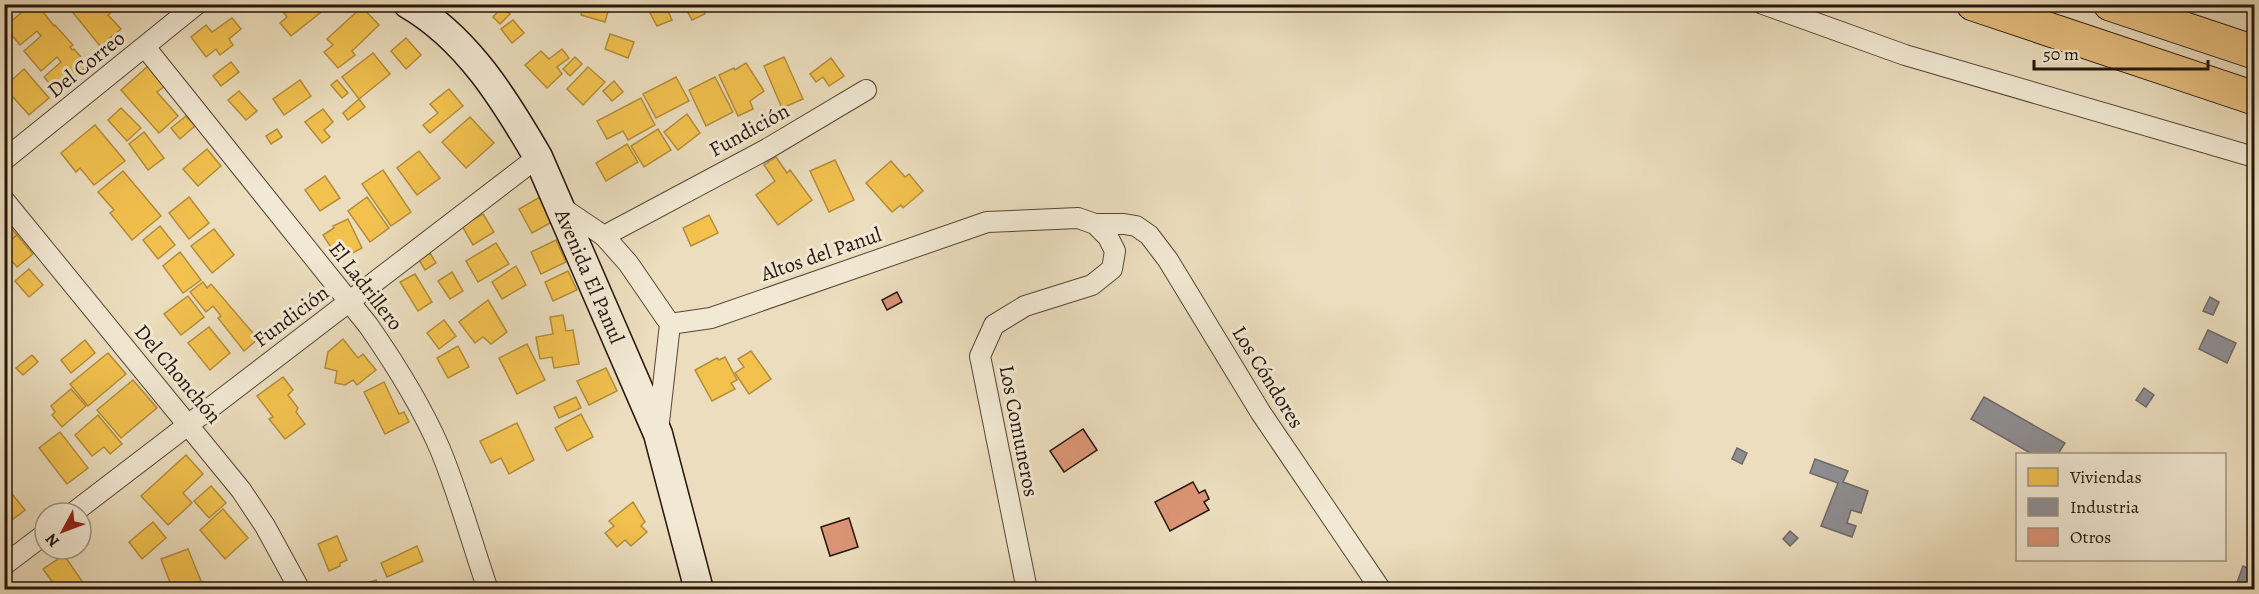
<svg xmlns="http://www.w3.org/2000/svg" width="2259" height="594" font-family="Alegreya,serif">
<rect width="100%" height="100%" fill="#ebddbd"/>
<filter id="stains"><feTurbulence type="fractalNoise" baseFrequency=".00333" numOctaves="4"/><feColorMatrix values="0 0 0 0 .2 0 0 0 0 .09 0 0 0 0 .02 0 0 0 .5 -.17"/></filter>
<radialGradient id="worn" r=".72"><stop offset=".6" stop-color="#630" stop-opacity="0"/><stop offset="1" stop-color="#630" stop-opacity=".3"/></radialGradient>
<g fill="#f2c14e" stroke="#b48d3a" stroke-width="1.5">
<path d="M31,4H37L54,26L55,25L73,45L70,47L72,50L74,49L88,65L58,93L44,77L61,62L57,57L41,71L24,51L41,36L37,31L20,45L5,27Z"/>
<path d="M66,4H109L114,10L108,15L121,29L100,46Z"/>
<path d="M284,4H322L325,9L291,36L280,23L287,17L280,8Z"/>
<path d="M584,4H610L605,22L581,15Z"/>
<path d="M694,4H700L705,14L692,20L686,9Z"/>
<path d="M713,4H734L714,10Z"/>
<path d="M788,4H807L808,8L788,9Z"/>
<path d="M666,6L672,20L657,26L650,13Z"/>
<path d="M362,7L379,25L352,51L355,55L338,68L324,52L333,45L327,39Z"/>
<path d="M502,7L510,14L500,24L493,17Z"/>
<path d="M232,18L241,29L229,39L233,45L220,55L216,49L206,57L191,37L206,25L212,32Z"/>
<path d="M513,20L524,33L512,43L501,29Z"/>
<path d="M610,34L634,42L628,58L605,49Z"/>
<path d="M406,38L421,55L406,69L391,51Z"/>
<path d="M562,49L569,58L557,67L562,74L547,88L525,65L541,51L549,59Z"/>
<path d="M373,53L390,74L359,99L342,77Z"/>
<path d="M575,57L582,64L570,76L563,69Z"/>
<path d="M784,57L803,99L782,108L764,66Z"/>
<path d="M831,58L844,76L829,86L823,77L816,82L810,74Z"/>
<path d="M231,62L239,72L221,86L213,76Z"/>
<path d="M746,63L764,91L750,101L753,109L738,116L719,75L734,68L735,70Z"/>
<path d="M148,66L165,86L157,92L178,116L159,133L121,90Z"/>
<path d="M588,67L605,82L583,105L567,89Z"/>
<path d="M24,69L49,98L29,115L4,87Z"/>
<path d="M676,77L689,101L656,118L643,94Z"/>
<path d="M715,77L733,112L706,126L689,90Z"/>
<path d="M300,80L311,96L284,115L273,99Z"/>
<path d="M337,80L348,93L342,98L331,85Z"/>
<path d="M614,81L623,92L612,101L603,91Z"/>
<path d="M449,89L463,106L430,133L423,125L438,113L430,104Z"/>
<path d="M239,91L257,111L246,120L228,100Z"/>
<path d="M641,98L655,125L628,140L623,131L607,139L597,121Z"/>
<path d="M359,99L365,107L348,120L343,113Z"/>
<path d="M4,106L8,107L6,130H4Z"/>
<path d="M121,108L141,128L127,141L108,120Z"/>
<path d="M323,109L333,122L324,130L330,137L322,143L305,122Z"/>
<path d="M687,114L700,133L678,150L664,132Z"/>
<path d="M186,116L195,126L180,139L171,128Z"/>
<path d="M470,117L494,143L466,168L442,142Z"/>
<path d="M95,125L125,161L94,185L80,168L76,172L61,153Z"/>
<path d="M277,129L282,137L271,144L266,136Z"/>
<path d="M658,129L671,150L644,167L631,146Z"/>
<path d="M144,132L164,158L148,170L129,144Z"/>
<path d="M627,144L638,162L606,181L596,163Z"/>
<path d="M207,149L221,166L198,186L183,169Z"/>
<path d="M419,151L440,178L417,195L397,168Z"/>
<path d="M776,157L787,173L790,170L812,200L778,225L756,195L775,181L764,165Z"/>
<path d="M835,160L854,200L829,212L810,171Z"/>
<path d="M891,161L905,177L909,174L923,191L903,208L901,205L892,212L866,183Z"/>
<path d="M383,170L411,212L391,226L362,184Z"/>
<path d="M123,171L161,216L132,240L110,213L114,210L98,192Z"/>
<path d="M325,176L340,198L320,211L305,190Z"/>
<path d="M189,197L209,223L189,239L169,213Z"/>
<path d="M367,197L389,228L370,242L348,211Z"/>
<path d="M540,197L554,221L532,233L519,209Z"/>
<path d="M483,214L494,232L473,245L462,226Z"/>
<path d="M709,215L718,233L691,246L683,228Z"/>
<path d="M348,219L362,248L347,256L341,242L332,249L323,235L334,228L333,226Z"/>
<path d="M4,220L17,235L4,246Z"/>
<path d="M160,226L175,245L158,259L143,240Z"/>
<path d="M214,229L234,255L212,273L191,246Z"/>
<path d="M17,235L33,254L17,267L4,252V246Z"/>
<path d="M556,240L566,262L541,274L531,252Z"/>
<path d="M496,243L509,264L478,282L466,261Z"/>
<path d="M180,252L201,280L183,293L163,266Z"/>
<path d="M430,253L436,263L425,270L419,260Z"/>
<path d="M516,266L526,285L502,299L492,282Z"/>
<path d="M29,269L43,285L29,297L15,281Z"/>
<path d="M568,271L577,290L553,301L545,282Z"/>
<path d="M452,272L463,291L450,299L438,281Z"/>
<path d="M415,274L432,302L418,311L400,282Z"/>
<path d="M203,282L207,288L211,284L258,339L244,351L218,318L221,316L213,306L206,312L190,292Z"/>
<path d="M188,296L204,317L181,335L164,314Z"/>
<path d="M488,300L507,332L491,344L483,337L475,343L459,322Z"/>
<path d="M563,315L566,331L573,330L579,364L554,368L552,357L540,359L536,337L553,334L550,317Z"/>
<path d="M444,320L456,336L439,349L427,333Z"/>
<path d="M209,327L230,353L210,370L188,343Z"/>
<path d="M343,339L358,358L363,354L376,370L357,385L353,380L345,385L335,383L337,371L325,368L328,352Z"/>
<path d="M85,340L95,353L71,373L61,360Z"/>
<path d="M527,344L545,380L517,394L499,358Z"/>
<path d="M458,346L469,367L448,378L437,358Z"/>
<path d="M751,351L771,379L749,394L735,373L744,367L738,359Z"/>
<path d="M108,353L126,374L88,406L70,384Z"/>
<path d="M32,355L38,362L23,375L16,368Z"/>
<path d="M725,357L737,380L731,383L735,389L712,401L695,370L717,358L719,360Z"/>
<path d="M606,368L617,391L589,405L577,381Z"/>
<path d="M283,377L293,390L288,395L298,408L296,412L305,424L285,439L269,419L273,417L257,396Z"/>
<path d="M133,380L157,408L121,438L97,410Z"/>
<path d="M384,382L399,414L404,412L409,422L385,434L364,392Z"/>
<path d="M71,389L86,406L62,427L52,415L55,412L51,406Z"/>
<path d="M576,397L581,408L559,418L554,407Z"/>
<path d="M581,414L593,437L567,451L555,428Z"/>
<path d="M98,415L122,444L110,454L104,447L92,456L75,435Z"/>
<path d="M517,423L534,460L509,474L501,458L491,463L480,441Z"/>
<path d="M60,432L88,468L67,484L39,448Z"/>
<path d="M186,455L203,474L183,493L192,503L168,525L141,496Z"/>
<path d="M4,484L25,510L4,526Z"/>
<path d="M211,486L226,503L209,518L194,501Z"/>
<path d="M633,502L645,522L641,526L647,532L631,546L625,540L617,547L605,533L614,526L609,521Z"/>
<path d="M223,509L248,538L225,559L200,530Z"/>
<path d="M153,522L166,538L142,559L129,542Z"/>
<path d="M337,536L347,560L340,563V566L329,571L318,544Z"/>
<path d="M417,546L423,561L387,577L381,563Z"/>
<path d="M188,549L201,581L173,590L161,559Z"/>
<path d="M64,555L86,587L82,590H58L43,569Z"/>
<path d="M376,580L378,590H347V589Z"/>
</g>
<g fill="#8d8d92" stroke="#6e696a" stroke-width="1.5">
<path d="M2210,297L2219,302L2213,315L2203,311Z"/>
<path d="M2208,330L2236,343L2227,363L2199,349Z"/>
<path d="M2144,388L2154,395L2146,407L2136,400Z"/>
<path d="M1984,397L2065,443L2058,454H2032L1971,419Z"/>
<path d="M1737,448L1747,453L1742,464L1732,459Z"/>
<path d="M1815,459L1848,471L1843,482L1868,491L1861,513L1851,510L1847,523L1856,526L1852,537L1821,526L1838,483L1810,473Z"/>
<path d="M1790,531L1798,538L1790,546L1783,539Z"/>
<path d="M2243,566L2254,571V590L2235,588Z"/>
</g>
<g fill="#da9475" stroke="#24150d" stroke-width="1.5">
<path d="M897,292L902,302L887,310L882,300Z"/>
<path d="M1083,429L1097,450L1064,472L1050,451Z"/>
<path d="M1193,482L1199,493L1205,490L1209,499L1204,502L1209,510L1170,531L1155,502Z"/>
<path d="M849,518L858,547L830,556L821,527Z"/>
</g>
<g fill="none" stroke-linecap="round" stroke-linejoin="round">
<g stroke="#564739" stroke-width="22">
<g id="street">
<path d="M1763,4L1905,55L2254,157"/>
<path d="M145,47L368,325C396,365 421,405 440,449C459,495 472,543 488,590"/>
<path d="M4,160L197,4"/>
<path d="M4,200L241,490L265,526L300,590"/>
<path d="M561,207L604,236L767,149L866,90"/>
<path d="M1095,224H1124L1136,226L1149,235L1168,260L1261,413L1381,590"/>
<path d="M604,236L628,263L670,324L658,431"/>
<path d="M670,324L711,318L987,222L1078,218L1095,224L1108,237L1115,251L1112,269L1092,285L1025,306L994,325L980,356L1027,590"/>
<path d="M73,513L538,157"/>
<path d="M4,565L45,534"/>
</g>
</g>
<g stroke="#24150d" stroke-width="31">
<g id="secondary">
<path id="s1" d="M408,4C467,38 505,100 538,157L658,434L699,590"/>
</g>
</g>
<g stroke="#24150d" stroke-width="35">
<g id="highway">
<path d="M1973,4L2254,98"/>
<path d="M2110,4L2254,52"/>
</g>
</g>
<use href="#street" stroke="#f2e9d4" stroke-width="20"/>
<use href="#secondary" stroke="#f2e9d4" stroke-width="28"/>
<use href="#highway" stroke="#e6be7e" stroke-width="33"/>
</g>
<g text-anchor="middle" stroke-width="6" stroke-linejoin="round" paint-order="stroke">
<g font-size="21" fill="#24150d" stroke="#f2e9d4">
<text transform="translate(86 64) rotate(-39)" y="7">Del Correo</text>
<text transform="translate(749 130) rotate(-29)" y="7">Fundición</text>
<text transform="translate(821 254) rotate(-19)" y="7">Altos del Panul</text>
<text dy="7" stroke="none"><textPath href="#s1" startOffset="333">Avenida El Panul</textPath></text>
<text transform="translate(366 286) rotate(52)" y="7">El Ladrillero</text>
<text transform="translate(291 316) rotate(-37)" y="7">Fundición</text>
<text transform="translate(178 374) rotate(50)" y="7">Del Chonchón</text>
<text transform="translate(1268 377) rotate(58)" y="7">Los Cóndores</text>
<text transform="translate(1019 431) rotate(79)" y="7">Los Comuneros</text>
</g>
</g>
<rect width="2259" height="594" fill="none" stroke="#ebddbd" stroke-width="24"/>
<rect x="6" y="6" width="2247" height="582" fill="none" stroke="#24150d" stroke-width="3"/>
<rect x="12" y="12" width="2235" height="570" fill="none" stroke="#24150d" stroke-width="1.5"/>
<rect x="2016" y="453" width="210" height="108" fill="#f2e9d4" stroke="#a09484" stroke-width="1.5"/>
<rect x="2028" y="468" width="30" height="18" fill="#f2c14e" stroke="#a09484" stroke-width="1.5"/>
<text x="2070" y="483" font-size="18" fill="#24150d">Viviendas</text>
<rect x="2028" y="498" width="30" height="18" fill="#8d8d92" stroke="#a09484" stroke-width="1.5"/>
<text x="2070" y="513" font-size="18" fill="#24150d">Industria</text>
<rect x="2028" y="528" width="30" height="18" fill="#da9475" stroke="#a09484" stroke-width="1.5"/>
<text x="2070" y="543" font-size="18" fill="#24150d">Otros</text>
<g transform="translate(63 531) rotate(229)"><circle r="28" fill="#f2e9d4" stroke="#a09484" stroke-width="1.5"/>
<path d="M0-4.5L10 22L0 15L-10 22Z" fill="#8f2418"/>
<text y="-9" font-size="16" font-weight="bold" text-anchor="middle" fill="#24150d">N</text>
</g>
<path d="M2034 60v9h174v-9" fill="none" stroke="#24150d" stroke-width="3"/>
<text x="2043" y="60" font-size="18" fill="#24150d" stroke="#f2e9d4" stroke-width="4.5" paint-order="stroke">50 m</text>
<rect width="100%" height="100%" filter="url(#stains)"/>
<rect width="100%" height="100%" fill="url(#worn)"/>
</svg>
